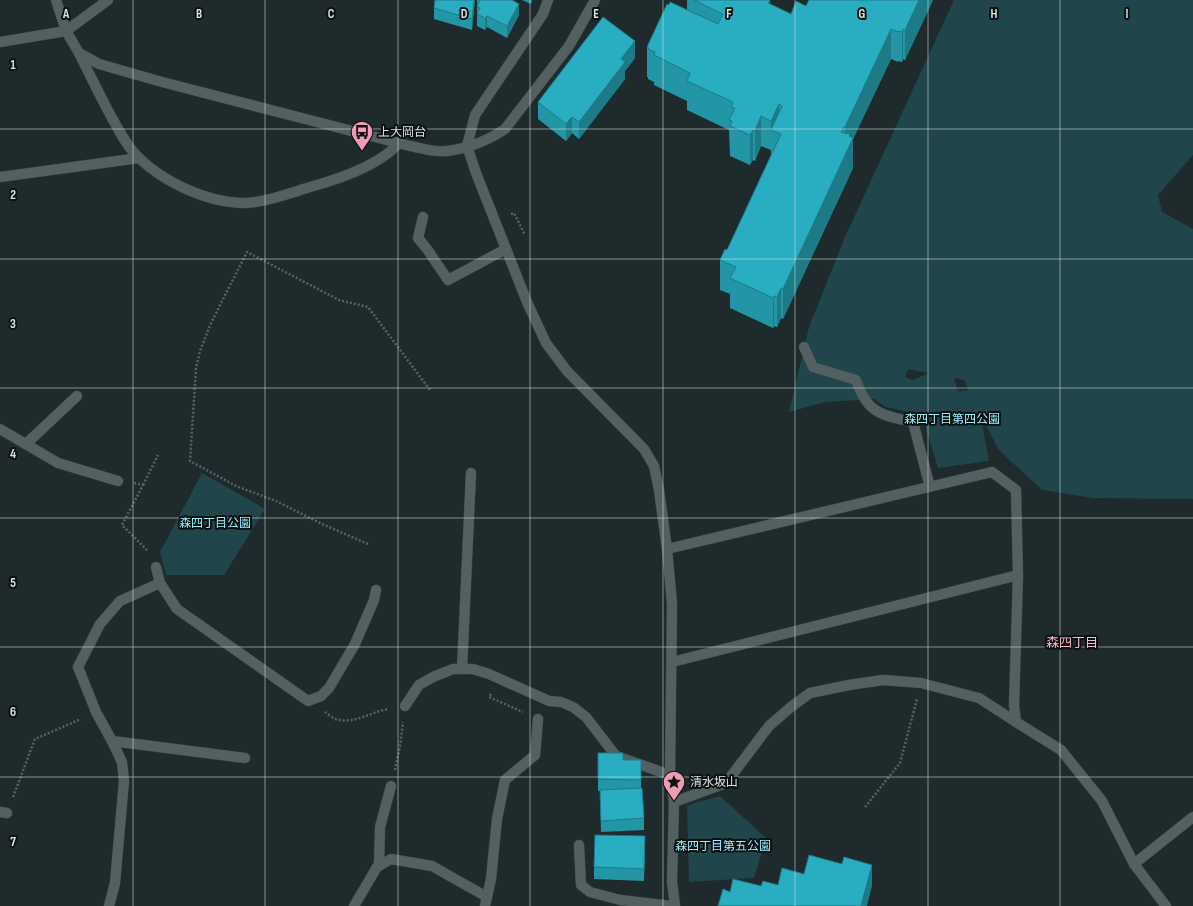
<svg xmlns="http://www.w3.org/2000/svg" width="1193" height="906" font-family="'Sofia Sans Condensed','Noto Sans JP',sans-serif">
<rect width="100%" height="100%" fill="#1e2a2c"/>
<g fill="#20454b" fill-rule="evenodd">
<path d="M954,0H1193V155L1158,195L1162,212L1193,229V499L1093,498L1042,490L998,449L980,413L989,461L938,468L922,415L886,407L874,399L825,402L789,412L809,327L845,237ZM908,369L929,373L913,380L905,377ZM954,378L964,380L969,390L958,391Z"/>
<path d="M202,473L265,509L224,575H166L160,552Z"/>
<path d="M720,796L766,838L754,878L689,882L687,806L698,802Z"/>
</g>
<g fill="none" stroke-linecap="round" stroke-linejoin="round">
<g stroke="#3b4446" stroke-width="11">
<g id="service">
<path d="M804,347L813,367L856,380C859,389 866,404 874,409C884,417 900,419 913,422L930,487"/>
<path d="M26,444L77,396"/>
<path d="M462,669L471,473"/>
<path d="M405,706L419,685L433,677L453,669H473L489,674L549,701L561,702L573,707L586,717L616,756L670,775"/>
<path d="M674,802L726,783L769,726L791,707L810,693L849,685L883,680L921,683L979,698L1016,722"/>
<path d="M0,812L7,813"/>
<path d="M579,845L581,885L590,892L620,900L672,906"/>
<path d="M379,866L380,827L391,786"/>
<path d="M109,906L115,883L124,781L122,762L112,741"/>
<path d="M354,906L377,867L391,859L432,866L487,897"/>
<path d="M485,906L491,879L497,819L505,780L535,755L538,719"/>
</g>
</g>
<g stroke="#3b4446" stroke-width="11">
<g id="minor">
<path d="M0,42L66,31L108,0"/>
<path d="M79,53C90,75 100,96 112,118C120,132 127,147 139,158C164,182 204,201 240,203C261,204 290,193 310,187C339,179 379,166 399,143"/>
<path d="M0,177L139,158"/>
<path d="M423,217L418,238L427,249L448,280L506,249"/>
<path d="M0,429L58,463L118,481"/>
<path d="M667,549L992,472L1016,490L1018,575L1014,705L1016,722L1061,750L1102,801L1134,864L1166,906"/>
<path d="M156,567L160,583"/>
<path d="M672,662L1018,575"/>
<path d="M245,758L112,741L96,712L78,667L100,624L120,601L160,583L177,609L308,701L321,696L329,688L355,644L374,600L376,590"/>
<path d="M1134,864L1193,817"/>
</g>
</g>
<g stroke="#3b4446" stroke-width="11">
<g id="tertiary">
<path d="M56,0L66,31L79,53L99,64L162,82L410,146C422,148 435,153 447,151C467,149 489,140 505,129L569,46L595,0"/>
<path d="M548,0L543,14L475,115L467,146L476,173L527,302L546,343L567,371L644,449L654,466L659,490L667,549L672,604L670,775L674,802L672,882L675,906"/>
</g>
</g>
<g stroke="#576264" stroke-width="2.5" stroke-dasharray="2 2" stroke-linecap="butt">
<path d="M511,214L514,213L525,235"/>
<path d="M134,483L143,485L122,525L148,551"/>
<path d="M143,485L158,455"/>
<path d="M368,544L322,524L276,501L236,486L190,461L196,368L200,351L211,323L247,252L339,300L368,307L430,390"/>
<path d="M491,694L489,697L523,712"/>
<path d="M325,712C329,715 335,720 339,720C357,723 371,712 388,709"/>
<path d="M395,770L400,746L403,722"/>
<path d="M13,797L35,739L81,719"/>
<path d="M865,807L900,763L917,699"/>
</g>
<use href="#service" stroke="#536062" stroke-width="10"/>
<use href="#minor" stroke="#536062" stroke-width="10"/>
<use href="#tertiary" stroke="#536062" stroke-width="10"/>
</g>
<g fill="#2396a6">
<path d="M475,0L472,30L434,19V8Z"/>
<path d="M477,0H512L519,15L507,38L487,27L485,30L477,26Z"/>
<path d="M522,0H532L531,4Z"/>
<path d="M687,0H770V4L791,14L806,6L809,0H933L905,60L903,59L902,62L898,61V62L891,59L853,139V168L783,319L781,318L777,327L774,326L773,328L730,308V294L720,290V260L727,250L771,155V150L761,146L755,161L753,160L750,165L730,156L729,130L687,110V101L654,85V82L648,79V77H647V47L687,10Z"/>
<path d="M635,58L625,71V79L579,139L572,133L566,141L538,119V102Z"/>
<path d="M598,753L623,760H641V788L644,818V830L601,832L600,791H598Z"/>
<path d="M645,848L644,881L594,879V867Z"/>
</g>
<g fill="#1d7a87">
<path d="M474,0H475L472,30V19Z"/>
<path d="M919,0H933L905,60V30Z"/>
<path d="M519,4V15L507,38V26Z"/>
<path d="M487,16V27L485,30V18Z"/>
<path d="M891,29V59L853,139V168L783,319V289L845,156V127Z"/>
<path d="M903,29V59L902,62V32Z"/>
<path d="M635,41V58L625,71V79L579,139V122L621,59Z"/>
<path d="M779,104V133L771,130V150V121Z"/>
<path d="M761,116V146L755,161V131Z"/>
<path d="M572,117V133L566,141V124Z"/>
<path d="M753,130V160L750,165V135Z"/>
<path d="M781,288V318L777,327V297Z"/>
<path d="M774,296V326L773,328V298Z"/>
<path d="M872,865V886L867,906H861Z"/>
</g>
<g fill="#29aec1" stroke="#1d7a87">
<path d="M435,0H474L472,19L434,8Z"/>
<path d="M480,0H512L519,4L507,26L487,16L485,18L477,14L480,8L477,6Z"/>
<path d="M694,0H770L768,3L791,14L796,1L806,6L809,0H919L905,30L903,29L902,32L898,31V32L891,29L845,127H844L841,132L847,134V133L850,134L849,136L853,138L783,289L781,288L777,297L774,296L773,298L730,278L736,267L720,260L725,249L727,250L781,134L771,130L782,106L779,104L771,121L761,116L755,131L753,130L750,135L730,126L732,121L729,120L735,108L731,107L733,102L687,81L690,73L654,55L655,52L648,49L649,48L647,47L667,4L669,5L670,2L718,24L723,14Z"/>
<path d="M603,17L635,41L621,59L625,62L579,122L572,117L566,124L538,102Z"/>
<path d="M598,753H623V760H641V780L598,779Z"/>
<path d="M642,788L644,818L601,821L600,790Z"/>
<path d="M595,835L645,836L644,869L594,867Z"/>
<path d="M809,855L842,864L844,857L872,865L861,906H718L723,889L730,892L733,879L761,886L763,881L778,885L782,868L804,874Z"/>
</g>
<path fill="none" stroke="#dbe2e4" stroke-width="1" stroke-opacity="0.55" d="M133,0V906M265,0V906M398,0V906M530,0V906M663,0V906M795,0V906M928,0V906M1060,0V906M0,129H1193M0,259H1193M0,388H1193M0,518H1193M0,647H1193M0,777H1193"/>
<defs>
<g id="bus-pin" transform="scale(1.15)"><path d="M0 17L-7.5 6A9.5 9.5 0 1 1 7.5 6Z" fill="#f09ab4" stroke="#0c1112"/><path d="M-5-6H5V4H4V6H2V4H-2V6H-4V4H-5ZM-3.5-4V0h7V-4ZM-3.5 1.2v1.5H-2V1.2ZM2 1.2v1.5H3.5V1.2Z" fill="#111"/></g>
<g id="sight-pin" transform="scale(1.15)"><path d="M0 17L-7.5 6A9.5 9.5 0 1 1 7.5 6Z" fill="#f09ab4" stroke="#0c1112"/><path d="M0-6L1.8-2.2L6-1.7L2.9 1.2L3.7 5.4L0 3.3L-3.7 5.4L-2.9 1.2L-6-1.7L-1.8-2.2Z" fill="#111"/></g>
</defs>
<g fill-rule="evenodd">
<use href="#bus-pin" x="362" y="132"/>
<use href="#sight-pin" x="674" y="782"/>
</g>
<g text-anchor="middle" stroke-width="4" stroke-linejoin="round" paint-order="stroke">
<g font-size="12" fill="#dbe2e4" stroke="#0c1112" text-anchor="start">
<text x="378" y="136">上大岡台</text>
<text x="690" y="786">清水坂山</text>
</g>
<g font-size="12" fill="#99eefd" stroke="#0c1112">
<text x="952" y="423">森四丁目第四公園</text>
<text x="215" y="527">森四丁目公園</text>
<text x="723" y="850">森四丁目第五公園</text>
</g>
<g font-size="13" fill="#fab8cb" stroke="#0c1112">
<text x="1072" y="647">森四丁目</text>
</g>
</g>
<g font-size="13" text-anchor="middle" font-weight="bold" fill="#dbe2e4" stroke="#0c1112" stroke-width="4" stroke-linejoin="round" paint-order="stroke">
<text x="66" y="18">A</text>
<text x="199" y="18">B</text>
<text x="331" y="18">C</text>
<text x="464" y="18">D</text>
<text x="596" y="18">E</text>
<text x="729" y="18">F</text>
<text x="862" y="18">G</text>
<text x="994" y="18">H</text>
<text x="1127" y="18">I</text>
<text x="13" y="69">1</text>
<text x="13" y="199">2</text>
<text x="13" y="328">3</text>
<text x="13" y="458">4</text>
<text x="13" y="587">5</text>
<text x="13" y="716">6</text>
<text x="13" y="846">7</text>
</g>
</svg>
